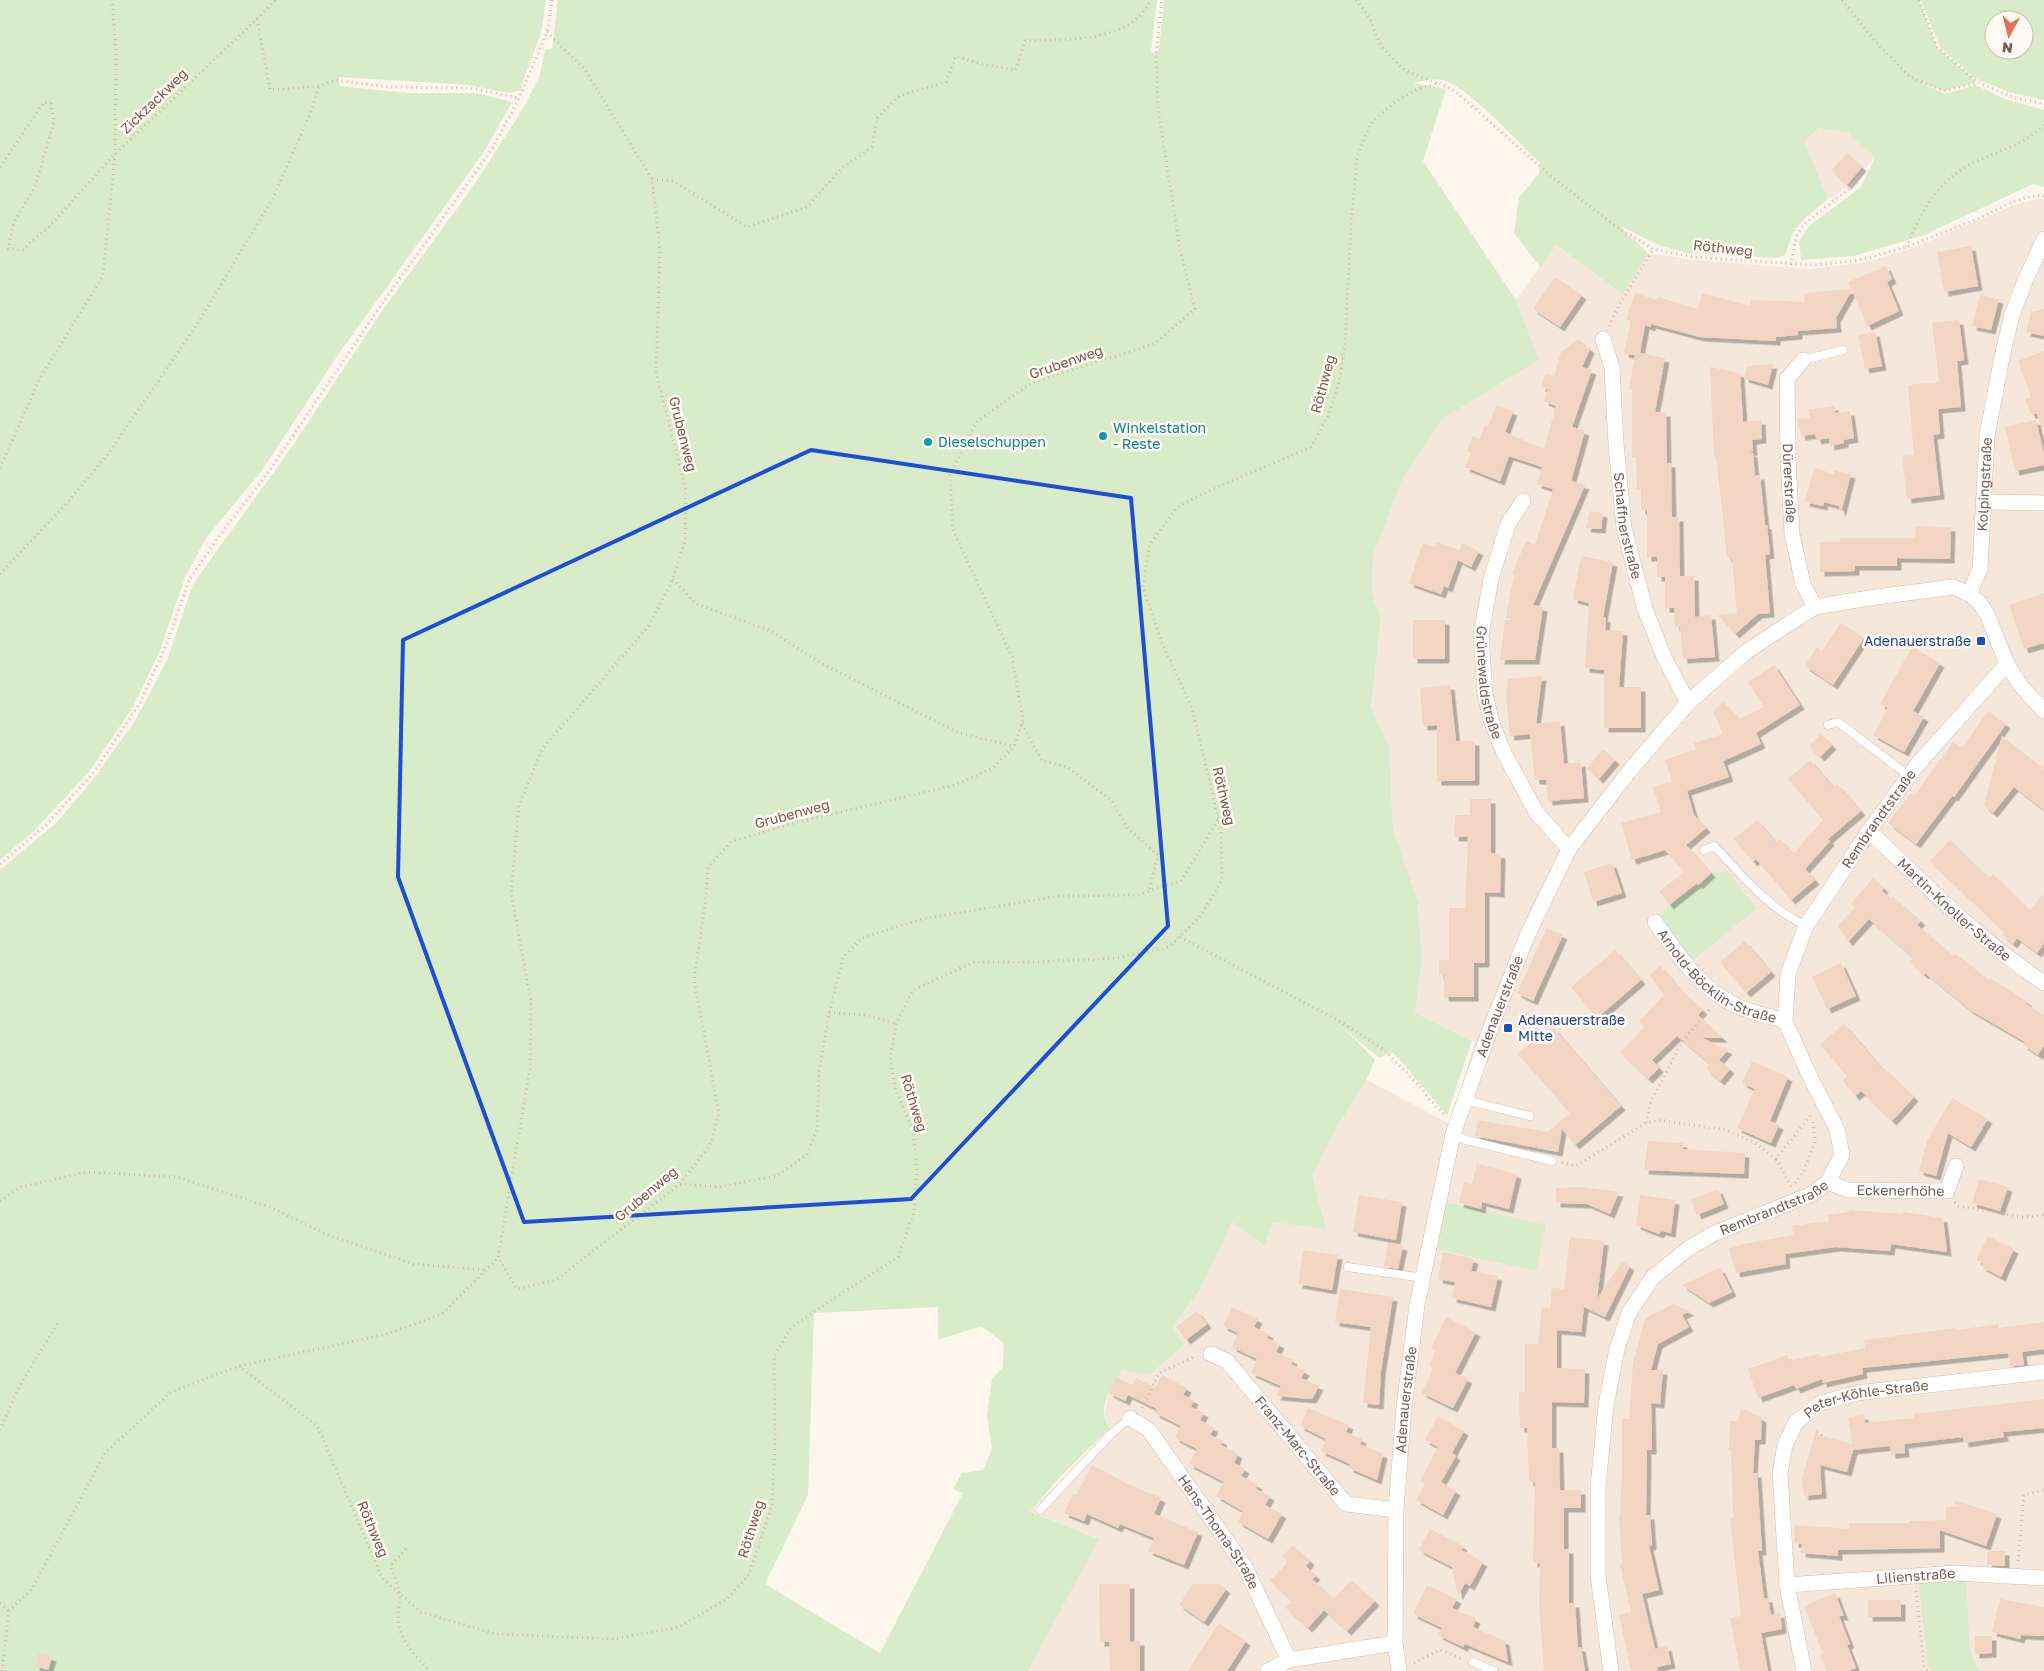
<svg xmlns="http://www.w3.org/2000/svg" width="2044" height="1671" font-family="'Golos Text',sans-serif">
<defs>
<filter id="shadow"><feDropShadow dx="4.5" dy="4.5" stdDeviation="0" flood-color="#0004"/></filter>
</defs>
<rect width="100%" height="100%" fill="#fdf6ec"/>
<g fill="#f5e8da">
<path d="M1819,128L1848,133L1875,157L1847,188L1828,199L1804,141Z"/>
<path d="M2038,199H2044V1671H1028L1099,1539L1030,1512L1110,1429L1104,1414L1109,1393L1117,1377L1123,1370L1149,1375L1173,1327L1201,1288L1232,1222L1264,1246L1273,1222L1312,1175L1334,1132L1367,1080L1450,1124L1475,1042L1415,1013L1422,962L1418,903L1393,830L1389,746L1371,707L1381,617L1372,594L1373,555L1401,482L1442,419L1539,360L1516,300L1556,245L1623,294L1648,253L1693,260L1810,269L1862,263L1913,248L2016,204Z"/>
</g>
<g fill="#d8ecc9" fill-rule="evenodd">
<path d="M0,0H546L541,33L520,90L509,93L469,85L339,77V86L408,93H476L512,102L485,150L340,352L260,473L206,538L185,578L159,653L133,707L89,772L34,831L0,860Z"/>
<path d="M558,0H1157L1151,52L1156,54L1159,50L1164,0H1919L1937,47L1977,82L1944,91L1921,83L1945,94L1975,85L2005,99L2044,110V187L2033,184L1924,235L1854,256L1801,260L1799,241L1809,226L1861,187L1875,157L1848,133L1819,128L1804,141L1828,199L1804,219L1793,232L1785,255L1777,258L1687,253L1658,245L1623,227L1622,229L1648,253L1623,294L1556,245L1541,268L1514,233L1519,198L1539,173L1540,163C1518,143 1469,87 1443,80C1434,78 1422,81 1413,83L1446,89L1423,161L1516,300L1539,360L1442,419L1401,482L1373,556L1372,594L1381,617L1371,707L1389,746L1393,830L1418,903L1422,962L1415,1013L1472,1041L1447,1115L1393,1052L1379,1058L1345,1029L1375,1060L1366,1081L1334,1132L1312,1175L1326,1229L1273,1222L1264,1246L1232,1222L1201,1288L1173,1327L1184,1345L1149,1375L1123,1370C1115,1379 1103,1400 1104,1414C1104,1418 1108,1424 1110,1428L1058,1479L1030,1512L1099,1539L1028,1671H0V870L57,822L95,777L136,719L167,660L193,584L294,444L382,311L472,188L524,107L540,75L545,50L552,49ZM938,1307V1340L981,1326L1004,1343L1003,1367L992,1379L987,1414L992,1449L983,1470L962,1473L953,1489L963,1493L880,1653L765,1584L808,1495L814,1313Z"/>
<path d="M1921,0H2044V100L2009,92L1974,78L1940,47ZM1994,20H2024V50H1994Z"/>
<path d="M1727,871L1757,908L1691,962L1657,916L1714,873Z"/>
<path d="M1446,1202L1546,1225L1536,1271L1436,1249Z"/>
<path d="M1966,1578L1970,1652L1978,1671H1931L1928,1666L1918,1579Z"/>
</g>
<g fill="#f3d5c3" filter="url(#shadow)">
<path d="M1847,153L1862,167L1847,185L1831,170Z"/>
<path d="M1971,246L1978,286L1944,292L1937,252Z"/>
<path d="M1886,266L1892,279L1887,282L1899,311L1867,326L1852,290L1836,318L1837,328L1798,331V335L1776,337V341L1700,337L1651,324V327L1645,325L1640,353L1665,358L1655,412H1666L1667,463H1671L1672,517H1679L1680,576H1694L1695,617L1711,615L1715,657L1683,659L1680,627H1675L1674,608H1665V577H1657V557H1647V510H1641V489H1637L1636,457H1632V389H1629L1635,355L1624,353L1631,321L1626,319L1635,293L1657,300L1658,297L1698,309L1702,293L1751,306V300L1805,302L1804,293L1851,289L1848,282Z"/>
<path d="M1555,277L1582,295L1560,327L1533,309Z"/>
<path d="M1980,295L1999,299L1991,330L1972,326Z"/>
<path d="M2044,309V336L2026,332L2031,312Z"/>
<path d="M1959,320L1964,360L1957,361L1961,407L1938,409L1940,434L1933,435L1940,495L1907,499L1902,456L1914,455L1908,385L1939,382L1932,323Z"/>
<path d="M1875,332L1882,366L1865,369L1858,335Z"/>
<path d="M1578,339L1590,349L1582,367L1592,370L1572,427L1585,431L1571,481L1585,485L1533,605L1543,607L1535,660H1500L1505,620H1512L1506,618L1511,587L1515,576L1512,574L1526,541L1535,545L1553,489L1537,484L1542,467L1509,456L1500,481L1465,467L1471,453L1467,452L1473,436L1479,439L1485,426H1488L1497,405L1513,411L1505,432L1544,449L1556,406L1544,401L1548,389L1541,387L1546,373L1554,376L1561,352Z"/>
<path d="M2044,351V427L2042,428L2037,414H2031L2025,399L2031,397L2018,361Z"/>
<path d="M1773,364L1768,385L1744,378L1747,366Z"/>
<path d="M1710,367L1740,373L1743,422L1761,420L1762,439L1752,440L1753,451L1748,452L1753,453L1755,476L1760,475L1765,525H1767L1770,554L1765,555L1770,613L1758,614L1735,634L1718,615L1737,613L1732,558H1727L1722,508L1716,457H1714Z"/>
<path d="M1834,406L1835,413L1850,411L1854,438L1844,440V443L1830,446L1829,438L1817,440L1815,434L1801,436L1798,419L1810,418L1808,410Z"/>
<path d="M2036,420L2044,454V465L2015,471L2005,427Z"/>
<path d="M1814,468L1834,474V470L1851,474L1841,513L1839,506L1824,502L1823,506L1805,502Z"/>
<path d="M1590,511L1603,513L1601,529L1586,528Z"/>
<path d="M1916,526L1951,527L1950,559L1897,558V566H1855V571L1820,572V542H1840V538H1915Z"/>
<path d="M1437,542L1459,550L1462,543L1479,551L1471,567L1458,560L1448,588L1444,586L1441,594L1409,583L1423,543L1435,547Z"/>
<path d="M1581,556L1613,562L1603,617L1606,618L1605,630L1623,631L1619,687H1641V728H1604V670L1585,668L1589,603L1573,599Z"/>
<path d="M2044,593V643L2024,649L2009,605Z"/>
<rect x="1413" y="620" width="32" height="39"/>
<path d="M1841,623L1864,638L1833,685L1805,666L1817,647L1822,651Z"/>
<path d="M1912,647L1940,663L1913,711L1924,717L1904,752L1873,735L1888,708L1880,704Z"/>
<path d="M1774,665L1800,705L1756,733L1761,744L1723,761L1729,777L1687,791L1694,815L1706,828L1686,845L1711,873L1698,885L1697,883L1669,905L1659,891L1685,872L1665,850L1632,860L1621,823L1661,812L1653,787L1672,781L1665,760L1696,749L1694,743L1723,734L1713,711L1723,702L1739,719L1764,707L1748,682Z"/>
<path d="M1542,676L1536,724L1560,721L1564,764L1581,762L1584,798L1548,801L1546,780H1535L1530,734L1510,736L1506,696L1508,679Z"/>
<path d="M1450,685L1456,741H1475V781H1437V725L1423,726L1420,688Z"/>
<path d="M1988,711L2006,724L1954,797L1952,796L1916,844L1888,823L1910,794L1914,796L1953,742L1962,748Z"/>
<path d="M1821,734L1832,745L1820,757L1809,746Z"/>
<path d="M2002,736L2044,769V810L2014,787L1993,813L1984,806Z"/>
<path d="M1603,749L1615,760L1599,779L1587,768Z"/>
<path d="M1810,760L1833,787L1837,784L1861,811L1828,839L1830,841L1805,869L1815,880L1791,900L1756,859L1753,862L1734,839L1757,820L1776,842L1780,839L1793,854L1823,820L1788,779Z"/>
<path d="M1470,799H1491V853L1501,854L1500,893L1485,892V963H1474V997H1444V975H1439V960H1449V908H1465L1468,837H1454L1455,815H1470Z"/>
<path d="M1950,840L1989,878L1993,874L2030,911L2044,893V943L2037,953L2017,938L2013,944L2002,935L2005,932L1930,861Z"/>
<path d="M1612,863L1622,893L1593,902L1584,872Z"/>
<path d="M1873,878L1884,888L1882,891L1891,899L1893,897L1921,921L1917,925L1954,956L1956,954L1989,980L1990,978L2028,1002L2026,1004L2044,1015V1045L2038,1055L2023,1045L2025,1042L1970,1010L1925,973L1924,975L1910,962L1913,958L1869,919L1848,942L1838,926L1855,907L1851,904Z"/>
<path d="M1547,928L1563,935L1533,1001L1517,993Z"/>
<path d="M1745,941L1771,972L1746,993L1720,962Z"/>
<path d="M1615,950L1641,980L1597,1018L1571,987Z"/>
<path d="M1841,963L1856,996L1827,1009L1812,977Z"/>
<path d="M1660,966L1680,989L1703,1010L1698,1015L1723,1038H1702L1728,1050L1719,1060L1730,1069L1720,1081L1706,1069L1710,1064L1677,1036L1652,1060L1659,1068L1648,1079L1620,1052L1645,1027L1639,1021L1664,995L1649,975Z"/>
<path d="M1844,1024L1885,1072L1886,1070L1914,1097L1892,1121L1861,1091L1855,1096L1843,1081L1847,1076L1820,1044Z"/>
<path d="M1554,1028L1621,1106L1575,1145L1562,1129L1558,1152L1475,1136L1478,1120L1548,1132L1570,1113L1518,1054L1533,1041L1535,1044Z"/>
<path d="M1752,1061L1788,1077L1770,1121L1779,1125L1771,1143L1737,1128L1755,1089L1742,1083Z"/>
<path d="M1952,1098L1988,1119L1971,1147L1948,1133L1936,1176L1919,1171L1927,1141Z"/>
<path d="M1648,1141L1683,1143L1682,1149L1745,1153L1744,1174L1644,1170Z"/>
<path d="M1477,1164L1517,1174L1509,1209L1482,1202L1481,1209L1459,1203L1464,1182L1472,1184Z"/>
<path d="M1979,1179L2008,1187L2000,1211L1972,1203Z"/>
<path d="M1583,1187L1619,1192L1610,1214L1587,1204L1556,1203V1188Z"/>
<path d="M1718,1189L1724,1204L1697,1215L1691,1200Z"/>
<path d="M1359,1195L1402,1202L1396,1240L1353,1232Z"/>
<path d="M1640,1195L1675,1200L1671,1233L1661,1231L1659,1234L1636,1225Z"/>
<path d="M1849,1210L1903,1214V1212L1943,1218L1947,1252L1891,1244L1890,1251L1836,1247L1785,1254L1786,1264L1736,1273L1729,1249L1743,1244L1793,1235L1792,1226L1829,1221L1828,1215L1849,1212Z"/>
<path d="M1988,1236L2014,1249L2001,1277L1982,1267L1983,1263L1976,1260Z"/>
<path d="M1570,1237L1604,1241L1597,1299L1622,1261L1630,1266L1605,1317L1584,1307L1581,1332L1557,1330V1368L1585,1369L1584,1403L1552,1402V1448H1559L1560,1490H1581V1508H1564V1549H1569V1603H1575L1578,1647H1581L1585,1671H1544L1539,1605L1540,1563H1533L1535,1482H1529L1527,1428H1520L1519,1392H1525V1344H1538L1542,1307L1550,1308L1552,1288L1564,1289Z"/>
<path d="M1388,1243L1403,1246L1398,1269L1384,1266Z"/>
<path d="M1303,1250L1338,1255L1332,1290L1298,1284Z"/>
<path d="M1443,1252L1474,1259L1471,1271L1498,1276L1491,1307L1452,1298L1455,1282L1438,1279Z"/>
<path d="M1720,1268L1732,1292L1709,1303L1682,1285Z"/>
<path d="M1340,1289L1393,1297L1381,1371L1379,1405L1363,1403L1371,1327L1335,1322Z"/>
<path d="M1673,1304L1690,1311L1682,1315L1689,1327L1658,1344L1651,1370H1663L1660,1404L1651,1403L1652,1450H1647L1646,1515H1650L1652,1545L1649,1546L1659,1590L1642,1594L1655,1649L1667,1646L1671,1664L1657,1667L1658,1671H1631L1619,1615L1631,1612L1620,1564H1622L1619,1516H1620L1622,1469V1419H1629L1633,1363L1645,1318Z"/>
<path d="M1232,1307L1258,1319L1254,1327L1269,1334L1267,1338L1280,1344L1276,1352L1293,1360L1291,1364L1305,1371L1301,1378L1319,1386L1312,1399L1276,1396L1281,1386L1251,1373L1257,1359L1232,1347L1238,1333L1223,1326Z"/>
<path d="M1197,1311L1207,1324L1186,1340L1176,1327Z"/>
<path d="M1446,1317L1476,1332L1455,1373L1468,1379L1453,1408L1422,1393L1433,1368L1429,1366L1436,1350L1431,1348Z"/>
<path d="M2044,1322V1349L2022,1352L2024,1365L2010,1366L2008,1353L1862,1368L1863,1374L1822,1383V1379L1796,1389L1794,1385L1758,1398L1748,1369L1787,1355L1789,1361L1819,1354L1820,1357L1865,1348L1864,1340L1956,1328V1330L1999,1324V1328Z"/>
<path d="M1162,1375L1187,1388L1183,1395L1194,1400L1191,1407L1204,1413L1200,1420L1214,1428L1210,1435L1223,1441L1221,1445L1238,1454L1234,1463L1245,1469L1241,1476L1258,1485L1256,1489L1270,1496L1265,1505L1282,1514L1268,1539L1238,1522L1243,1511L1216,1496L1224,1482L1189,1464L1197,1449L1175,1438L1181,1426L1155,1413L1157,1409L1128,1395L1125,1401L1109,1393L1116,1377L1132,1385L1131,1387L1136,1378L1155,1388Z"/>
<path d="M2044,1399V1428L2003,1432L2004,1437L1964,1443L1963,1437L1904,1444L1905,1453L1891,1454L1890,1446L1853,1450L1847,1472L1820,1465L1822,1494L1804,1496L1802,1478L1816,1430H1818V1435L1852,1444L1848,1417L1864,1415L1865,1423L1914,1418L1913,1414Z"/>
<path d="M1308,1408L1349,1425L1346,1432L1362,1439L1360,1444L1383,1454L1377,1480L1349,1468L1350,1464L1321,1451L1326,1439L1300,1426Z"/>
<path d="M1741,1408L1762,1418L1761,1440H1755L1753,1473H1757L1762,1551H1758L1764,1598H1768L1771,1615L1780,1613L1782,1629L1761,1633L1768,1671H1740L1730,1618L1741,1616L1730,1518L1733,1517L1731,1450H1729L1730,1421H1738Z"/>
<path d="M1438,1416L1464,1431L1452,1453L1456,1456L1441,1482L1456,1491L1443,1515L1416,1500L1425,1484L1420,1481L1438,1447L1425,1440Z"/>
<path d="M1092,1465L1128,1484L1161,1498L1154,1514L1198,1532L1184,1565L1148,1551L1154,1538L1120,1524L1118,1528L1087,1514L1084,1521L1064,1513L1073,1494L1076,1495Z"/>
<path d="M1954,1500L1997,1514L1986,1546L1940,1530V1548L1838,1550V1556L1801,1553L1802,1544L1794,1543L1795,1525L1849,1529V1523H1910V1521L1946,1520V1507H1957Z"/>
<path d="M1430,1529L1463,1546L1461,1550L1483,1562L1470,1586L1465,1583L1458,1596L1452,1567L1419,1550Z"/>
<path d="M1293,1545L1310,1561L1306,1566L1316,1576L1312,1579L1334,1599L1351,1580L1375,1601L1347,1631L1324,1610L1308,1628L1286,1608L1292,1601L1270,1581L1288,1562L1282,1556Z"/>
<path d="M1987,1551H2005V1566L1987,1565Z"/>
<path d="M1099,1584H1130V1642L1140,1641V1671H1110L1109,1642H1100Z"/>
<path d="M1193,1584H1219L1226,1589L1204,1622L1179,1605Z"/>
<path d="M1427,1585L1457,1599L1452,1608L1476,1619L1473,1627L1505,1641L1508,1662L1465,1644L1463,1647L1438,1635L1442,1628L1413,1614Z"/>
<path d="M1835,1593L1844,1616H1839L1850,1644L1847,1645L1856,1668L1848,1671H1827L1820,1655L1823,1654L1804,1606Z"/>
<path d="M2000,1599L2044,1607V1636L2021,1635L2020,1639L1992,1632Z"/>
<rect x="1868" y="1600" width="33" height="17"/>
<path d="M1219,1623L1246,1641L1227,1671H1188Z"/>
<path d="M1975,1636H1992V1653L1975,1654Z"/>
<path d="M39,1653L52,1657L48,1670L35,1666Z"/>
</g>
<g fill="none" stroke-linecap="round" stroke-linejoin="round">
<g stroke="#d1beb0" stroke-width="9">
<g id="lane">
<path d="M1803,360L1843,350"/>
<path d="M1828,725L1838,722L1909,776"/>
<path d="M1704,850L1714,846C1743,876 1768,908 1806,926"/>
<path d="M1465,1100L1530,1116"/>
<path d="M1453,1134L1466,1140L1552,1161"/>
<path d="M1348,1267L1423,1278"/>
<path d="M1040,1510L1111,1434L1130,1418"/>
<path d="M1473,1662L1493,1671"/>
</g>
</g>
<g stroke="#d1beb0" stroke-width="16">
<g id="street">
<path id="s1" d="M1603,339L1612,368L1616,444L1624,528L1645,609L1664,657L1688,703"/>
<path id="s2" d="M1803,360L1787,379L1788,458L1792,534L1803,584L1815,607"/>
<path id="s3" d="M1523,501L1508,524L1491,579L1481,635L1485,694L1492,723L1504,753L1536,812L1569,849"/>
<path d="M1983,502L2044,503"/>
<path id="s4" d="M1969,594L1980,569L1987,436L2002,357L2012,315L2025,281L2044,239"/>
<path id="s5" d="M1869,831C1925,884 1979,940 2044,983"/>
<path id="s6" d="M1655,922C1678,955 1700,989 1737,1006C1752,1013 1770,1016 1785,1021"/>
<path id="s7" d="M1828,1182L1848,1190L1947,1191L1956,1166"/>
<path id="s8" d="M1211,1354L1227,1361L1346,1504L1396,1510"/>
<path id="s9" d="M1130,1418L1149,1430L1245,1567L1289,1660"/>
<path id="s10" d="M1787,1585L1956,1573L2044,1578"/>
<path d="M1268,1671L1289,1660L1395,1643"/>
<path id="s11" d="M1399,1671L1395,1643L1396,1510L1404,1407L1417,1305L1453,1134L1491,1027L1527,936L1569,849L1631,769L1688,703L1747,651L1815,607L1869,598L1953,587L1969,594L1979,602L1987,614L2007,664L2021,686L2044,711"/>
<path id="s12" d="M1611,1671L1598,1576V1487L1606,1405L1617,1349L1629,1313L1653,1277L1689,1248L1713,1234L1812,1194L1828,1182L1842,1155L1837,1129L1811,1079L1785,1021L1788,974L1806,926L1869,831L1917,765L2007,664"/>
<path id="s13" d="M1804,1671L1787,1585L1780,1473L1785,1445L1796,1422L1821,1403L1857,1393L2044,1372"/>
</g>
</g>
<g stroke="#d9b8a5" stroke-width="3" stroke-dasharray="1 4" stroke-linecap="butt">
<path d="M1356,0L1368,15L1381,46L1400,66L1406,71L1437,83"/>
<path d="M1842,0L1875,41L1910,77L1944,91L1977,83"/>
<path d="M1919,0L1937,47L1977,82L2015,98L2044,104"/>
<path d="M257,19L275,0"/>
<path d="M547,32L585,70L652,179L660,250L656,373L686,490L685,540L673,579L648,627L542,749L519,805L511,893L531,1001L530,1068L498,1258L517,1289L556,1280L680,1184L710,1145L719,1114L694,980L705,905L708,867L731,842L794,823L955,785L993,768L1014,746L1023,720L1012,657L953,530L950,475L977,421L1033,382L1154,344L1195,309L1180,250L1158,108L1156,54L1162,0"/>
<path d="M0,167L44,102L51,104L54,122L35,187L14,222L8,249L24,250L28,244L46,230L115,154L257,19L270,90L319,86L335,80L389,87L471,88L519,98"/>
<path d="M652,179L673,181L747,227L807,207L842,168L872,147L877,118L899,96L946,82L956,56L981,64L1016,70L1025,41C1057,39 1112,42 1137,18C1143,13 1147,6 1152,0"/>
<path d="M1906,247C1922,212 1933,187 1967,166C1992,152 2024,146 2044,125"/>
<path d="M1791,265L1796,237L1803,225L1859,181"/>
<path d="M1609,326L1619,305L1653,249"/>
<path d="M0,468L40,378L103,276L115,154L116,54L112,0"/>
<path d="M0,574L67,503L108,454L196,326L273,198L310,114L319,86"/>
<path d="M673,579L696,604L771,631L819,662L959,733L1013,746"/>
<path d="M1022,724L1042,761L1068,767L1112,801L1128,829L1158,855L1149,890"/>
<path d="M0,864L46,825L94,772L140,703L167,643L189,580L220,535L269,471L384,301L494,146L519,98L547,32L552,0"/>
<path d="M1180,937L1341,1022L1383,1049L1421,1087L1429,1099L1444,1114"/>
<path d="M829,1013L868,1015L896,1024"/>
<path d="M1646,1123L1651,1101L1682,1042L1710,1009"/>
<path d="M1776,1159L1791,1187"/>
<path d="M1562,1163L1576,1166L1646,1123L1659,1120L1726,1130L1755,1143L1776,1159L1812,1113"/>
<path d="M1795,1183L1804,1170L1815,1142L1813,1119"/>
<path d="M680,1184L719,1187L776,1176L807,1155L817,1129L819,1071L829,1013L843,957L862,938L922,919L1059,896L1137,895L1181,881L1218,820"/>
<path d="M0,1201L21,1187L87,1172L177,1177L270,1207L328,1235L414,1264L485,1270"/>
<path d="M1955,1202L1958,1206L2023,1217L2044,1215"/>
<path d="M239,1366L318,1427L382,1578L421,1612L495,1634L614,1639L679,1627L727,1599L749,1575L772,1505L775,1445L774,1356L791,1328L813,1312L898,1257L914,1212L917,1169L913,1130L896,1091L890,1060L896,1024L913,990L974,962H1040L1116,958L1169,947L1199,918L1222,880L1221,829L1192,708L1162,643L1143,587L1149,546L1177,507L1213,489L1311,447L1329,414L1339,383L1345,345L1351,224L1357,158L1370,124L1395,102L1416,90L1439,83L1455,91L1552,177L1614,225L1653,249L1693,257L1815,265L1860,260L1906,247L1975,220L2015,201L2036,195L2044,196"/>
<path d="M1142,1408L1159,1373L1196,1356"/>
<path d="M0,1430L19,1387L59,1321"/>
<path d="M406,1549L391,1565C393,1574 397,1583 399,1591C401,1599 398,1607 398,1615C398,1640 414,1654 430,1671"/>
<path d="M2018,1561L2024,1495L2044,1490"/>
<path d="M1916,1591L1924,1666L1928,1671"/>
<path d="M0,1603L9,1611"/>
<path d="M1414,1663L1440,1650L1463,1659"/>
<path d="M2,1671L9,1611L32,1589L105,1453L171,1392L239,1366L387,1334L442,1314L498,1258"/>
</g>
<use href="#lane" stroke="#fff" stroke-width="8"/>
<use href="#street" stroke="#fff" stroke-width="15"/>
</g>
<path fill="none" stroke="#1d4ed8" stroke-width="4" stroke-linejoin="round" d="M811,450L1131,498L1168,926L911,1199L524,1222L398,877L403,640Z"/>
<g fill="#0f9aa8" stroke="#fffaf3" stroke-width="2">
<circle cx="1103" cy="436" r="5"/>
<circle cx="928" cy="442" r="5"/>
</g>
<g fill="#1a4fb4" stroke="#fffaf3" stroke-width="2">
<rect x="1976" y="636" width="10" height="10" rx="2.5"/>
<rect x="1503" y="1023" width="10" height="10" rx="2.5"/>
</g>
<g text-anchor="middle" stroke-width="5" stroke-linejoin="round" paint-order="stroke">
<g font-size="14" fill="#7a5c4d" stroke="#fffaf3">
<text transform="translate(154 101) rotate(-44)" y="5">Zickzackweg</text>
<text transform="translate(1723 248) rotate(6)" y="5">Röthweg</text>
<text transform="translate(1066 362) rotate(-19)" y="5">Grubenweg</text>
<text transform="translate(1323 384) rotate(-75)" y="5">Röthweg</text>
<text transform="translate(683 434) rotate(76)" y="5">Grubenweg</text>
<text dy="5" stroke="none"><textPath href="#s2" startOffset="129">Dürerstraße</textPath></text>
<text dy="5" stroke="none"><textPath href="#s4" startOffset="112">Kolpingstraße</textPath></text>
<text dy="5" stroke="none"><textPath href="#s1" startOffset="189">Schaffnerstraße</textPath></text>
<text dy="5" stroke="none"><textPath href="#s3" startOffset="190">Grünewaldstraße</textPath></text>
<text transform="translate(1224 796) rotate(77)" y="5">Röthweg</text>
<text transform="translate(792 814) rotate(-15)" y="5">Grubenweg</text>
<text dy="5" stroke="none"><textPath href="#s12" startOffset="1011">Rembrandtstraße</textPath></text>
<text dy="5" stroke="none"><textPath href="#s5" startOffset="116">Martin-Knoller-Straße</textPath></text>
<text dy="5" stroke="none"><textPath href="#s6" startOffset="85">Arnold-Böcklin-Straße</textPath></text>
<text dy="5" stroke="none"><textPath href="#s11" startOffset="678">Adenauerstraße</textPath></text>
<text transform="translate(914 1103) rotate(73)" y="5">Röthweg</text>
<text dy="5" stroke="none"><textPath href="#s7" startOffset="74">Eckenerhöhe</textPath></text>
<text transform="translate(646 1194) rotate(-40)" y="5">Grubenweg</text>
<text dy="5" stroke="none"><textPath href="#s12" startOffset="546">Rembrandtstraße</textPath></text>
<text dy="5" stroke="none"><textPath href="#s11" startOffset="272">Adenauerstraße</textPath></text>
<text dy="5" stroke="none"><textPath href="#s13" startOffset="330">Peter-Köhle-Straße</textPath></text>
<text dy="5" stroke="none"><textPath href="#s8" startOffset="128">Franz-Marc-Straße</textPath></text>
<text transform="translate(373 1529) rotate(67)" y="5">Röthweg</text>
<text transform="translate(751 1529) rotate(-73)" y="5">Röthweg</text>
<text dy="5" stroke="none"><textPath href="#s9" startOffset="146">Hans-Thoma-Straße</textPath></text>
<text dy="5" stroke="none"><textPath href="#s10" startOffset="129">Lilienstraße</textPath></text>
</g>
<g font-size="14" fill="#0d838f" stroke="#fffaf3" text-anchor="start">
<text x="1113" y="433">Winkelstation<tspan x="1113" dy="16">- Reste</tspan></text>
<text x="938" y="447">Dieselschuppen</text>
</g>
<g font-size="14" fill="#164399" stroke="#fffaf3" text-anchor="end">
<text x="1971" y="646">Adenauerstraße</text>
<text x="1518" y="1025" text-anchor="start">Adenauerstraße<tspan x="1518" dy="16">Mitte</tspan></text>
</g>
</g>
<g transform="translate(2009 35) rotate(187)"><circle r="24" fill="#fffaf3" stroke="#cabbb1"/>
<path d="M0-4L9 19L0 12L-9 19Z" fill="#e76f51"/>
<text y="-8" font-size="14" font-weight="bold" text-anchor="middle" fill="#7a5c4d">N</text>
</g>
</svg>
